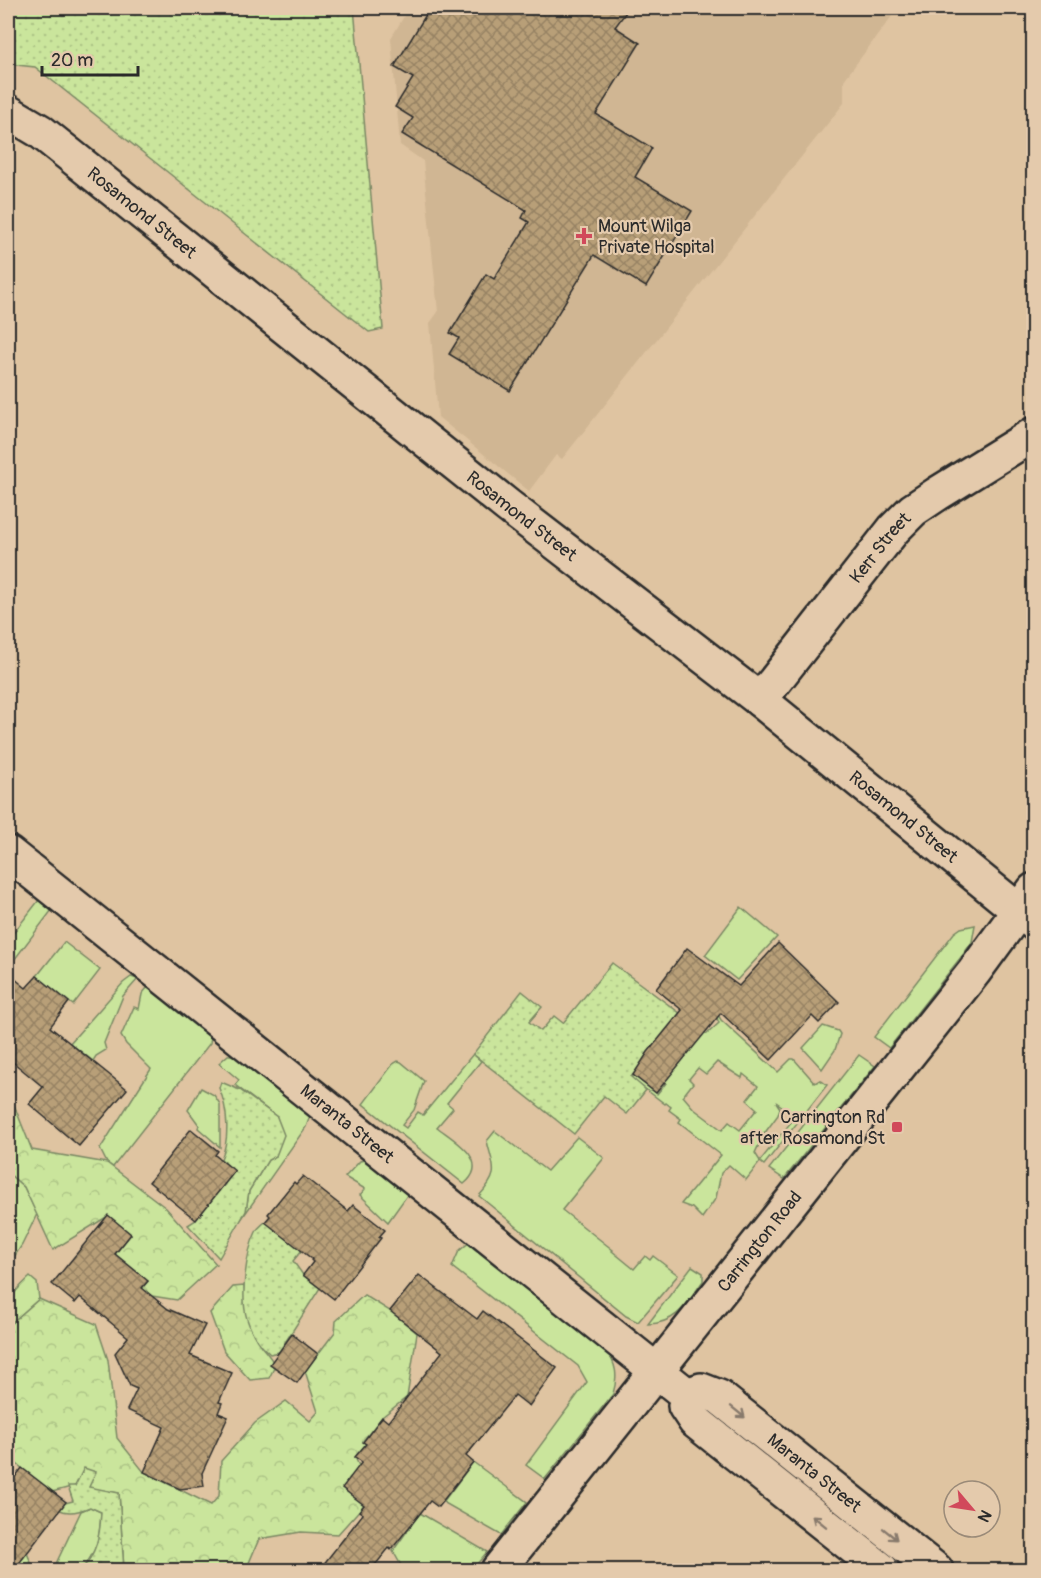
<svg xmlns="http://www.w3.org/2000/svg" width="1041" height="1578" font-family="Pangolin,sans-serif">
<defs>
<pattern id="forest-crowns" width="20" height="18" patternUnits="userSpaceOnUse" patternTransform="scale(1.5)"><rect width="20" height="18" fill="#cae59c"/><path d="M2 6a3 3 0 1 1 6 0M12 15a3 3 0 1 1 6 0" fill="none" stroke="#aec587"/></pattern>
<pattern id="park-dots" width="8" height="8" patternUnits="userSpaceOnUse" patternTransform="scale(1.5)"><rect width="8" height="8" fill="#cae59c"/><path d="M2 2h.1M6 6h.1" fill="none" stroke="#aec587" stroke-width="1.8" stroke-linecap="round"/></pattern>
<pattern id="building-cross-hatch" width="8" height="8" patternUnits="userSpaceOnUse" patternTransform="scale(1.5)"><rect width="8" height="8" fill="#b89f78"/><path d="M0 0l8 8M0 8l8-8" fill="none" stroke="#968263"/></pattern>
</defs>
<rect width="100%" height="100%" fill="#dfc4a1"/>
<filter id="ink" filterUnits="userSpaceOnUse"><feTurbulence type="fractalNoise" baseFrequency=".0167" numOctaves="2"/><feDisplacementMap in="SourceGraphic" scale="12" xChannelSelector="R" yChannelSelector="G"/><feConvolveMatrix kernelMatrix="1 2 1 2 8 2 1 2 1" color-interpolation-filters="sRGB"/></filter>
<g filter="url(#ink)">
<path fill="#d0b693" d="M409,8H898L844,80V103L562,459L556,455L529,491L438,417L430,323L438,312L423,161L400,145L391,38Z"/>
<g fill="#cae59c" stroke="#7a8864" stroke-width="1.5" fill-rule="evenodd">
<path d="M39,900L52,910L8,968V940Z"/>
<path d="M741,907L777,937L737,980L705,955Z"/>
<path d="M975,925L972,942L965,952L889,1048L874,1037L954,933L961,928Z"/>
<path d="M64,942L100,970L73,1005L37,976Z"/>
<path d="M131,977L138,979L123,996L104,1043L106,1050L96,1056L93,1061L70,1043L123,983Z"/>
<path d="M147,988H150L211,1037L210,1043L113,1167L107,1163L100,1149L151,1069L126,1044L121,1036L134,1007L139,1009L142,994Z"/>
<path d="M710,1001L721,1020L778,1072L791,1059H794L815,1083L820,1080L827,1085L764,1165L760,1162L746,1180L729,1165L721,1173L716,1198L702,1218L692,1208L681,1204L721,1155L679,1122L681,1119L669,1110L671,1107L666,1103L665,1104L631,1078L633,1075L657,1094L666,1083L642,1063L681,1014L707,1034L719,1023ZM717,1062L742,1078L743,1074L758,1086L747,1100L757,1109L740,1130L729,1122L722,1130L694,1109L683,1096L693,1083L689,1079L698,1068L706,1074ZM776,1102L796,1116L760,1161L755,1153L764,1134L778,1115L780,1108Z"/>
<path d="M823,1026L838,1031L840,1034L835,1050L822,1069L803,1048Z"/>
<path d="M473,1054L481,1061L447,1103L453,1108L437,1127C455,1141 492,1161 464,1184L363,1104L393,1064L398,1061L401,1062L424,1081L414,1110L402,1125L406,1128L418,1112L423,1115Z"/>
<path d="M228,1055H234L310,1116L306,1127L240,1221L246,1211L249,1191L268,1160L276,1156L277,1117L235,1085L239,1080L219,1063Z"/>
<path d="M859,1055L875,1066L784,1179L769,1169Z"/>
<path d="M201,1088L214,1095L220,1104V1147L198,1128L199,1125L188,1110Z"/>
<path d="M495,1131L547,1171L577,1137L604,1158L562,1210L613,1250L612,1251L634,1269L645,1256L650,1260L653,1256L678,1275L638,1322L626,1316L479,1196C501,1172 493,1168 487,1141Z"/>
<path d="M365,1160L408,1194L388,1222L360,1195L365,1189L345,1177L360,1161Z"/>
<path d="M8,1173L24,1187L37,1214L22,1245L8,1266Z"/>
<path d="M471,1241L605,1350C617,1363 618,1377 613,1394L545,1479L526,1465L587,1382L578,1366L452,1267L459,1251Z"/>
<path d="M692,1266L703,1273V1281C687,1303 678,1323 648,1324Z"/>
<path d="M30,1277L37,1283L39,1299L8,1326C7,1298 10,1296 30,1277Z"/>
<path d="M473,1462L527,1502L501,1535L443,1502Z"/>
<path d="M90,1507L101,1512C100,1536 98,1552 81,1570H53L81,1511Z"/>
<path d="M420,1513L487,1552L472,1570H407L402,1567L393,1551Z"/>
<path d="M8,1550L21,1560L27,1553L34,1570H8Z"/>
</g>
<g fill="url(#forest-crowns)" stroke="#7a8864" stroke-width="1.5">
<path d="M8,1090L32,1150L107,1163L166,1208L216,1264L177,1300L152,1296L142,1288L148,1281L115,1254L131,1234L108,1216L53,1250L24,1187L8,1173Z"/>
<path d="M244,1286C246,1307 247,1329 261,1346C267,1354 270,1355 275,1366L269,1378L250,1380L224,1351L210,1313L233,1287Z"/>
<path d="M364,1295L390,1311L417,1333L407,1397L382,1417L363,1441L366,1444L355,1457L359,1466L364,1505L338,1534L301,1532L259,1539L246,1570H124L119,1493L75,1486L52,1492L8,1457V1326L39,1299L96,1324L108,1360L117,1438L144,1472L211,1505L219,1496L221,1461L255,1423L286,1401L310,1421L318,1412L305,1371L335,1332L336,1321Z"/>
</g>
<g fill="url(#park-dots)" stroke="#7a8864" stroke-width="1.5">
<path d="M8,8H354L383,329L369,332L35,67L8,64Z"/>
<path d="M612,963L681,1014L631,1077L646,1090L627,1114L604,1096L574,1134L473,1054L522,991L542,1007L529,1022L541,1031L554,1016L563,1023Z"/>
<path d="M221,1082L240,1090L277,1117L284,1135L276,1156L268,1160L249,1191L246,1211L219,1258L188,1225L196,1220L234,1171L221,1159C230,1139 228,1109 219,1088Z"/>
<path d="M265,1222L307,1244L293,1261L303,1275L320,1288L279,1352L270,1354C259,1345 251,1332 247,1319C240,1297 246,1252 256,1232C258,1227 262,1225 265,1222Z"/>
<path d="M84,1468L96,1472L89,1487L119,1493L124,1570H81C97,1553 100,1535 101,1512L90,1507C81,1511 69,1514 60,1510L65,1503L73,1501L68,1486H75Z"/>
</g>
<g fill="url(#building-cross-hatch)" stroke="#2b2b2b" stroke-width="1.5">
<path d="M430,8H629L615,27L640,43L596,114L652,148L635,177L692,211L646,287L594,255L510,391L449,354L459,338L450,333L486,274L494,279L529,222L522,218L526,210L402,134L413,118L395,107L413,78L394,67Z"/>
<path d="M778,943L839,1002L819,1023L812,1016L771,1060L721,1013L656,1093L633,1075L648,1052L682,1010L656,989L687,948L739,986Z"/>
<path d="M8,973L26,988L37,976L69,1002L50,1027L127,1089L79,1146L29,1104L43,1087L8,1058Z"/>
<path d="M191,1129L218,1151L215,1155L235,1171L196,1220L149,1182Z"/>
<path d="M303,1176L348,1211L353,1205L385,1230L379,1237L381,1238L334,1299L303,1275L313,1262L311,1260L312,1259L265,1222L270,1216L268,1214L294,1182L296,1184Z"/>
<path d="M108,1215L131,1234L115,1254L148,1281L142,1288L168,1309L205,1325L190,1355L232,1373L219,1402L222,1403L218,1413L228,1417L202,1473L204,1486L180,1489L144,1472L164,1427L127,1410L137,1389L130,1386L115,1353L128,1337L80,1297L75,1303L52,1284Z"/>
<path d="M419,1275L477,1319L483,1311L557,1368L529,1406L515,1395L466,1456L473,1462L438,1507L430,1501L391,1550L389,1548L371,1570H319L363,1514L359,1511L364,1505L342,1488L362,1462L355,1457L366,1444L363,1442L382,1417L388,1422L442,1352L390,1311Z"/>
<path d="M292,1334L318,1354L297,1383L270,1364Z"/>
<path d="M22,1468L66,1502L14,1570H8V1486Z"/>
</g>
<g fill="none" stroke-linecap="round" stroke-linejoin="round">
<g stroke="#2b2b2b" stroke-width="38">
<g id="minor">
<path id="s1" d="M8,112L40,131L508,506L760,700L1034,923"/>
<path id="s2" d="M760,700L894,529L913,510L937,494L1034,434"/>
<path id="s3" d="M8,853L687,1395"/>
<path id="s4" d="M687,1395L701,1390L719,1397L936,1570"/>
<path d="M687,1395L685,1406L695,1421L882,1570"/>
<path id="s5" d="M498,1570L974,972L1034,890"/>
</g>
</g>
<use href="#minor" stroke="#e4caac" stroke-width="33"/>
</g>
<defs><path id="oneway-shaft" d="M-6 0H5M1.5-3L5.5 0L1.5 3" fill="none" stroke-width="1.6" stroke-linecap="round" stroke-linejoin="round" transform="scale(1.5)"/></defs>
<g stroke="#887a6c">
<use href="#oneway-shaft" transform="translate(738 1412) rotate(39)"/>
<use href="#oneway-shaft" transform="translate(819 1521) rotate(-141)"/>
<use href="#oneway-shaft" transform="translate(890 1534) rotate(39)"/>
</g>
</g>
<g fill="#d1495b" stroke="#e4caac" stroke-width="2">
<path d="M581 227h6v6h6v6h-6v6h-6v-6h-6v-6h6z"/>
<rect x="891" y="1121" width="12" height="12" rx="3"/>
</g>
<g text-anchor="middle" stroke-width="4.5" stroke-linejoin="round" paint-order="stroke">
<g font-size="18" fill="#2b2b2b" stroke="#e4caac">
<text dy="6" stroke="none"><textPath href="#s1" startOffset="168">Rosamond Street</textPath></text>
<text dy="6" stroke="none"><textPath href="#s1" startOffset="654">Rosamond Street</textPath></text>
<text dy="6" stroke="none"><textPath href="#s2" startOffset="194">Kerr Street</textPath></text>
<text dy="6" stroke="none"><textPath href="#s1" startOffset="1140">Rosamond Street</textPath></text>
<text dy="6" stroke="none"><textPath href="#s3" startOffset="434">Maranta Street</textPath></text>
<text dy="6" stroke="none"><textPath href="#s5" startOffset="420">Carrington Road</textPath></text>
<text dy="6" stroke="none"><textPath href="#s4" startOffset="156">Maranta Street</textPath></text>
</g>
<g font-size="18" fill="#2b2b2b" stroke="#e4caac" text-anchor="start">
<text x="598" y="232">Mount Wilga<tspan x="598" dy="21">Private Hospital</tspan></text>
<text x="885" y="1123" text-anchor="end">Carrington Rd<tspan x="885" dy="21">after Rosamond St</tspan></text>
</g>
</g>
<rect width="1041" height="1578" fill="none" stroke="#e4caac" stroke-width="30"/>
<rect x="15" y="15" width="1011" height="1548" fill="none" stroke="#2b2b2b" stroke-width="2" filter="url(#ink)"/>
<g transform="translate(972 1509) rotate(119)"><circle r="28" fill="#e4caac" stroke="#9a8a78" stroke-width="1.5"/>
<path d="M0-4.5L10 22L0 15L-10 22Z" fill="#d1495b"/>
<text y="-9" font-size="16" font-weight="bold" text-anchor="middle" fill="#2b2b2b">N</text>
</g>
<path d="M42 66v9h96v-9" fill="none" stroke="#2b2b2b" stroke-width="3"/>
<text x="51" y="66" font-size="18" fill="#2b2b2b" stroke="#e4caac" stroke-width="4.5" paint-order="stroke">20 m</text>
</svg>
